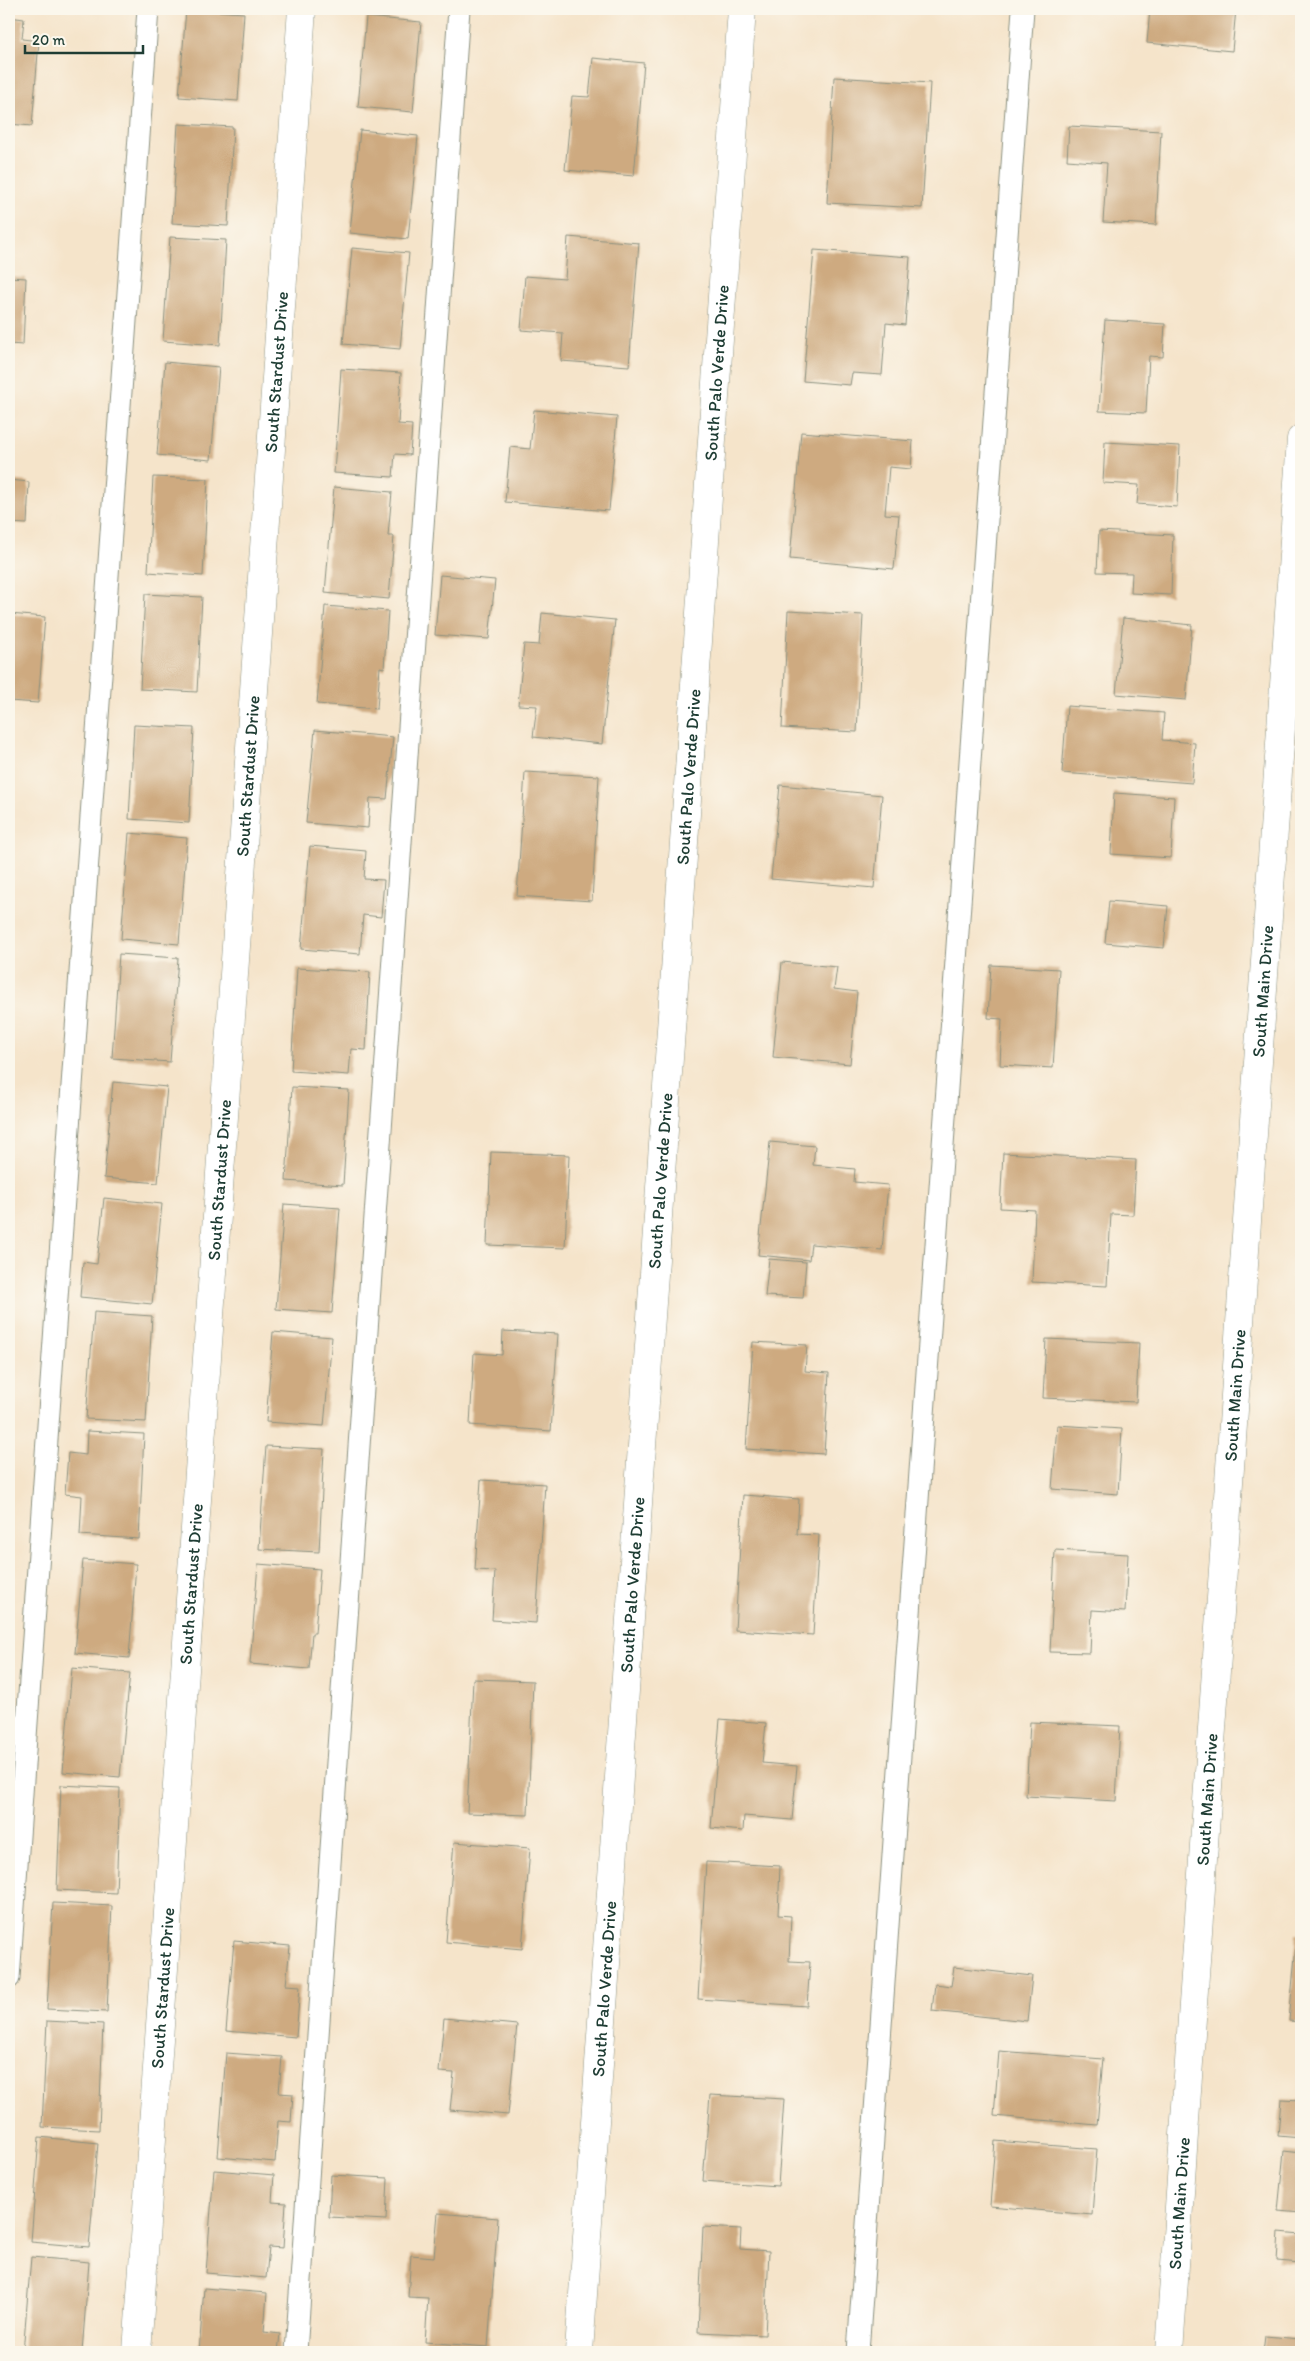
<svg xmlns="http://www.w3.org/2000/svg" width="1310" height="2361" font-family="Itim,sans-serif">
<rect width="100%" height="100%" fill="#fbf7ec"/>
<filter id="ink" filterUnits="userSpaceOnUse"><feTurbulence type="fractalNoise" baseFrequency=".02" numOctaves="2"/><feDisplacementMap in="SourceGraphic" scale="10" xChannelSelector="R" yChannelSelector="G"/><feConvolveMatrix kernelMatrix="1 2 1 2 8 2 1 2 1" color-interpolation-filters="sRGB"/></filter>
<filter id="wash" filterUnits="userSpaceOnUse"><feTurbulence type="fractalNoise" baseFrequency=".0096" numOctaves="4" result="noise"/><feDisplacementMap in="SourceGraphic" scale="20" xChannelSelector="R" yChannelSelector="G"/><feGaussianBlur stdDeviation="1.12" result="paint"/><feColorMatrix in="noise" values="0 0 0 0 0 0 0 0 0 0 0 0 0 0 0 0 0 1.4 0 .05"/><feComposite in="paint" operator="in"/></filter>
<g filter="url(#wash)">
<rect width="100%" height="100%" fill="#f5e4ca"/>
<g id="blocks">
<g fill="#ceaa80">
<path d="M186,9L244,13L238,101L179,97Z"/>
<path d="M1150,9H1236L1232,51L1147,43Z"/>
<path d="M9,17L24,19L22,39L39,41L32,126L9,124Z"/>
<path d="M366,17L421,22L413,112L358,107Z"/>
<path d="M593,58L644,63L634,176L565,170L572,96L589,97Z"/>
<path d="M834,77L930,83L922,208L827,203Z"/>
<path d="M178,124L233,127L228,226L172,223Z"/>
<path d="M1069,126L1161,131L1156,225L1103,222L1107,163L1067,160Z"/>
<path d="M360,130L418,136L408,239L350,233Z"/>
<path d="M170,237L226,240L220,345L163,341Z"/>
<path d="M568,237L639,243L629,366L561,361L563,333L521,330L525,276L565,279Z"/>
<path d="M352,248L409,253L400,349L343,344Z"/>
<path d="M814,250L910,257L905,325L886,323L882,375L852,373L850,385L803,381Z"/>
<path d="M9,277L26,278L23,345L9,344Z"/>
<path d="M1105,320L1165,324L1163,357L1149,356L1146,413L1099,411Z"/>
<path d="M165,362L219,367L211,460L157,455Z"/>
<path d="M341,369L401,373L398,424L412,425L410,455L395,454L393,477L334,473Z"/>
<path d="M534,410L617,417L609,511L505,502L510,447L530,449Z"/>
<path d="M801,432L913,441L911,469L889,467L885,514L899,515L894,569L790,559Z"/>
<path d="M1105,442L1180,446L1177,507L1137,504L1139,485L1103,483Z"/>
<path d="M153,477L208,479L203,576L148,572Z"/>
<path d="M9,480L29,482L27,524L9,523Z"/>
<path d="M334,487L392,492L388,536H394L389,599L325,593Z"/>
<path d="M1099,531L1173,535L1171,595L1131,593L1132,573L1097,572Z"/>
<path d="M440,575L495,580L489,639L435,635Z"/>
<path d="M145,594L202,597L197,692L140,689Z"/>
<path d="M325,606L388,611L384,668L380,667L377,709L317,704Z"/>
<path d="M788,611L863,615L857,732L782,728Z"/>
<path d="M542,613L615,620L602,744L533,737L537,706L518,705L524,644L539,645Z"/>
<path d="M9,614L45,617L38,703L9,701Z"/>
<path d="M1123,618L1192,625L1186,700L1116,694Z"/>
<path d="M1067,706L1164,713L1162,740L1195,743L1192,783L1062,773Z"/>
<path d="M134,725L194,728L189,823L129,819Z"/>
<path d="M315,730L393,737L387,799L370,798L368,828L306,823Z"/>
<path d="M525,772L599,776L592,901L517,896Z"/>
<path d="M780,785L882,795L874,888L771,879Z"/>
<path d="M1114,793L1174,797L1171,858L1111,854Z"/>
<path d="M129,833L187,838L179,944L121,939Z"/>
<path d="M310,846L366,851L364,879L384,880L381,917L363,915L360,954L301,949Z"/>
<path d="M1109,901L1168,906L1164,948L1105,943Z"/>
<path d="M119,954L178,958L170,1062L112,1058Z"/>
<path d="M782,962L837,967L834,989L857,992L850,1064L773,1057Z"/>
<path d="M991,965L1059,969L1053,1068L1000,1065L1002,1019L988,1018Z"/>
<path d="M297,968L370,972L366,1050L351,1049L349,1075L291,1071Z"/>
<path d="M113,1082L167,1087L158,1183L104,1178Z"/>
<path d="M292,1087L349,1090L343,1185L286,1181Z"/>
<path d="M770,1142L815,1146L813,1165L855,1169L854,1182L888,1185L882,1250L811,1244L809,1260L758,1255Z"/>
<path d="M491,1152L569,1155L565,1248L487,1245Z"/>
<path d="M1003,1153L1136,1160L1133,1215L1111,1214L1107,1286L1032,1282L1035,1210L1000,1208Z"/>
<path d="M104,1198L162,1204L152,1304L80,1297L83,1262L97,1264Z"/>
<path d="M284,1204L340,1208L332,1313L276,1309Z"/>
<path d="M769,1259L806,1262L803,1298L765,1296Z"/>
<path d="M94,1312L152,1316L146,1422L86,1419Z"/>
<path d="M503,1331L558,1334L551,1431L470,1425L474,1353L502,1355Z"/>
<path d="M273,1332L332,1337L324,1426L266,1422Z"/>
<path d="M1046,1339L1139,1343L1136,1402L1043,1398Z"/>
<path d="M753,1342L807,1345L805,1371L829,1373L824,1454L746,1449Z"/>
<path d="M1057,1425L1122,1429L1118,1494L1052,1489Z"/>
<path d="M87,1431L144,1434L139,1539L80,1535L82,1496L65,1494L68,1453L86,1455Z"/>
<path d="M266,1446L324,1449L319,1552L259,1549Z"/>
<path d="M481,1480L545,1484L536,1623L492,1620L495,1571L475,1570Z"/>
<path d="M743,1495L799,1499L797,1534L819,1535L813,1635L735,1630Z"/>
<path d="M1055,1550L1128,1554L1125,1612L1092,1610L1090,1653L1050,1652Z"/>
<path d="M83,1560L136,1564L129,1658L75,1653Z"/>
<path d="M258,1564L320,1569L315,1633H312L309,1669L250,1664Z"/>
<path d="M72,1668L130,1673L120,1777L63,1772Z"/>
<path d="M473,1679L533,1681L528,1815L467,1813Z"/>
<path d="M720,1719L766,1723L762,1763L797,1766L792,1820L744,1816L743,1831L711,1828Z"/>
<path d="M1030,1722L1120,1726L1116,1801L1026,1796Z"/>
<path d="M61,1785L120,1788L116,1893L57,1890Z"/>
<path d="M454,1842L530,1848L522,1949L446,1942Z"/>
<path d="M706,1862L780,1866L778,1915L791,1916L789,1961L810,1962L807,2006L698,1999Z"/>
<path d="M53,1903L112,1906L107,2012L47,2009Z"/>
<path d="M1297,1934H1301V2022L1289,2021Z"/>
<path d="M234,1941L290,1946L286,1985L300,1986L296,2037L226,2031Z"/>
<path d="M954,1967L1032,1976L1027,2021L932,2011L935,1984L951,1986Z"/>
<path d="M444,2018L517,2025L508,2115L450,2110L454,2073L439,2072Z"/>
<path d="M47,2021L103,2024L99,2130L42,2127Z"/>
<path d="M999,2051L1103,2059L1097,2125L994,2116Z"/>
<path d="M226,2053L282,2057L279,2093L293,2094L291,2122L278,2121L275,2162L218,2157Z"/>
<path d="M710,2095L784,2099L778,2186L703,2181Z"/>
<path d="M1281,2099L1301,2100V2138L1278,2136Z"/>
<path d="M39,2137L98,2143L89,2247L31,2242Z"/>
<path d="M995,2141L1097,2149L1092,2215L990,2206Z"/>
<path d="M1284,2151L1301,2153V2213L1278,2211Z"/>
<path d="M214,2170L274,2175L272,2202L286,2203L283,2248L269,2247L266,2278L206,2273Z"/>
<path d="M331,2175L388,2178L386,2220L329,2217Z"/>
<path d="M438,2213L498,2218L488,2347L425,2342L428,2298L408,2297L411,2255L434,2257Z"/>
<path d="M703,2227L741,2229L740,2249L769,2251L765,2335L698,2332Z"/>
<path d="M1279,2232L1301,2234V2263L1277,2261Z"/>
<path d="M31,2257L89,2262L82,2352H23Z"/>
<path d="M204,2288L267,2293L264,2332L280,2334L278,2352H199Z"/>
<path d="M1265,2336L1301,2339V2352H1263Z"/>
</g>
</g>
</g>
<g filter="url(#ink)">
<use href="#blocks" fill-opacity="0" stroke="#8a907f" stroke-width="1"/>
<g fill="none" stroke-linecap="round" stroke-linejoin="round">
<g stroke="#8a907f" stroke-width="23">
<g id="lane">
<path d="M9,1978L148,9"/>
<path d="M296,2352L459,9"/>
<path d="M858,2352L1023,9"/>
</g>
</g>
<g stroke="#8a907f" stroke-width="29">
<g id="street">
<path id="s1" d="M137,2352L302,9"/>
<path id="s2" d="M579,2352L742,9"/>
<path id="s3" d="M1169,2352L1301,439"/>
</g>
</g>
<use href="#lane" stroke="#fff" stroke-width="21"/>
<use href="#street" stroke="#fff" stroke-width="28"/>
</g>
</g>
<g text-anchor="middle" stroke-width="4" stroke-linejoin="round" paint-order="stroke">
<g font-size="18" fill="#1f3d34" stroke="#fbf7ec">
<text dy="6" stroke="none"><textPath href="#s1" startOffset="1985">South Stardust Drive</textPath></text>
<text dy="6" stroke="none"><textPath href="#s2" startOffset="1984">South Palo Verde Drive</textPath></text>
<text dy="6" stroke="none"><textPath href="#s1" startOffset="1580">South Stardust Drive</textPath></text>
<text dy="6" stroke="none"><textPath href="#s2" startOffset="1579">South Palo Verde Drive</textPath></text>
<text dy="6" stroke="none"><textPath href="#s3" startOffset="1364">South Main Drive</textPath></text>
<text dy="6" stroke="none"><textPath href="#s1" startOffset="1175">South Stardust Drive</textPath></text>
<text dy="6" stroke="none"><textPath href="#s2" startOffset="1174">South Palo Verde Drive</textPath></text>
<text dy="6" stroke="none"><textPath href="#s3" startOffset="959">South Main Drive</textPath></text>
<text dy="6" stroke="none"><textPath href="#s1" startOffset="770">South Stardust Drive</textPath></text>
<text dy="6" stroke="none"><textPath href="#s2" startOffset="769">South Palo Verde Drive</textPath></text>
<text dy="6" stroke="none"><textPath href="#s3" startOffset="554">South Main Drive</textPath></text>
<text dy="6" stroke="none"><textPath href="#s1" startOffset="365">South Stardust Drive</textPath></text>
<text dy="6" stroke="none"><textPath href="#s2" startOffset="364">South Palo Verde Drive</textPath></text>
<text dy="6" stroke="none"><textPath href="#s3" startOffset="149">South Main Drive</textPath></text>
</g>
</g>
<rect width="1310" height="2361" fill="none" stroke="#fbf7ec" stroke-width="30"/>
<path d="M25 45v8h118v-8" fill="none" stroke="#1f3d34" stroke-width="2.5"/>
<text x="32" y="45" font-size="15" fill="#1f3d34" stroke="#fbf7ec" stroke-width="4" paint-order="stroke">20 m</text>
</svg>
